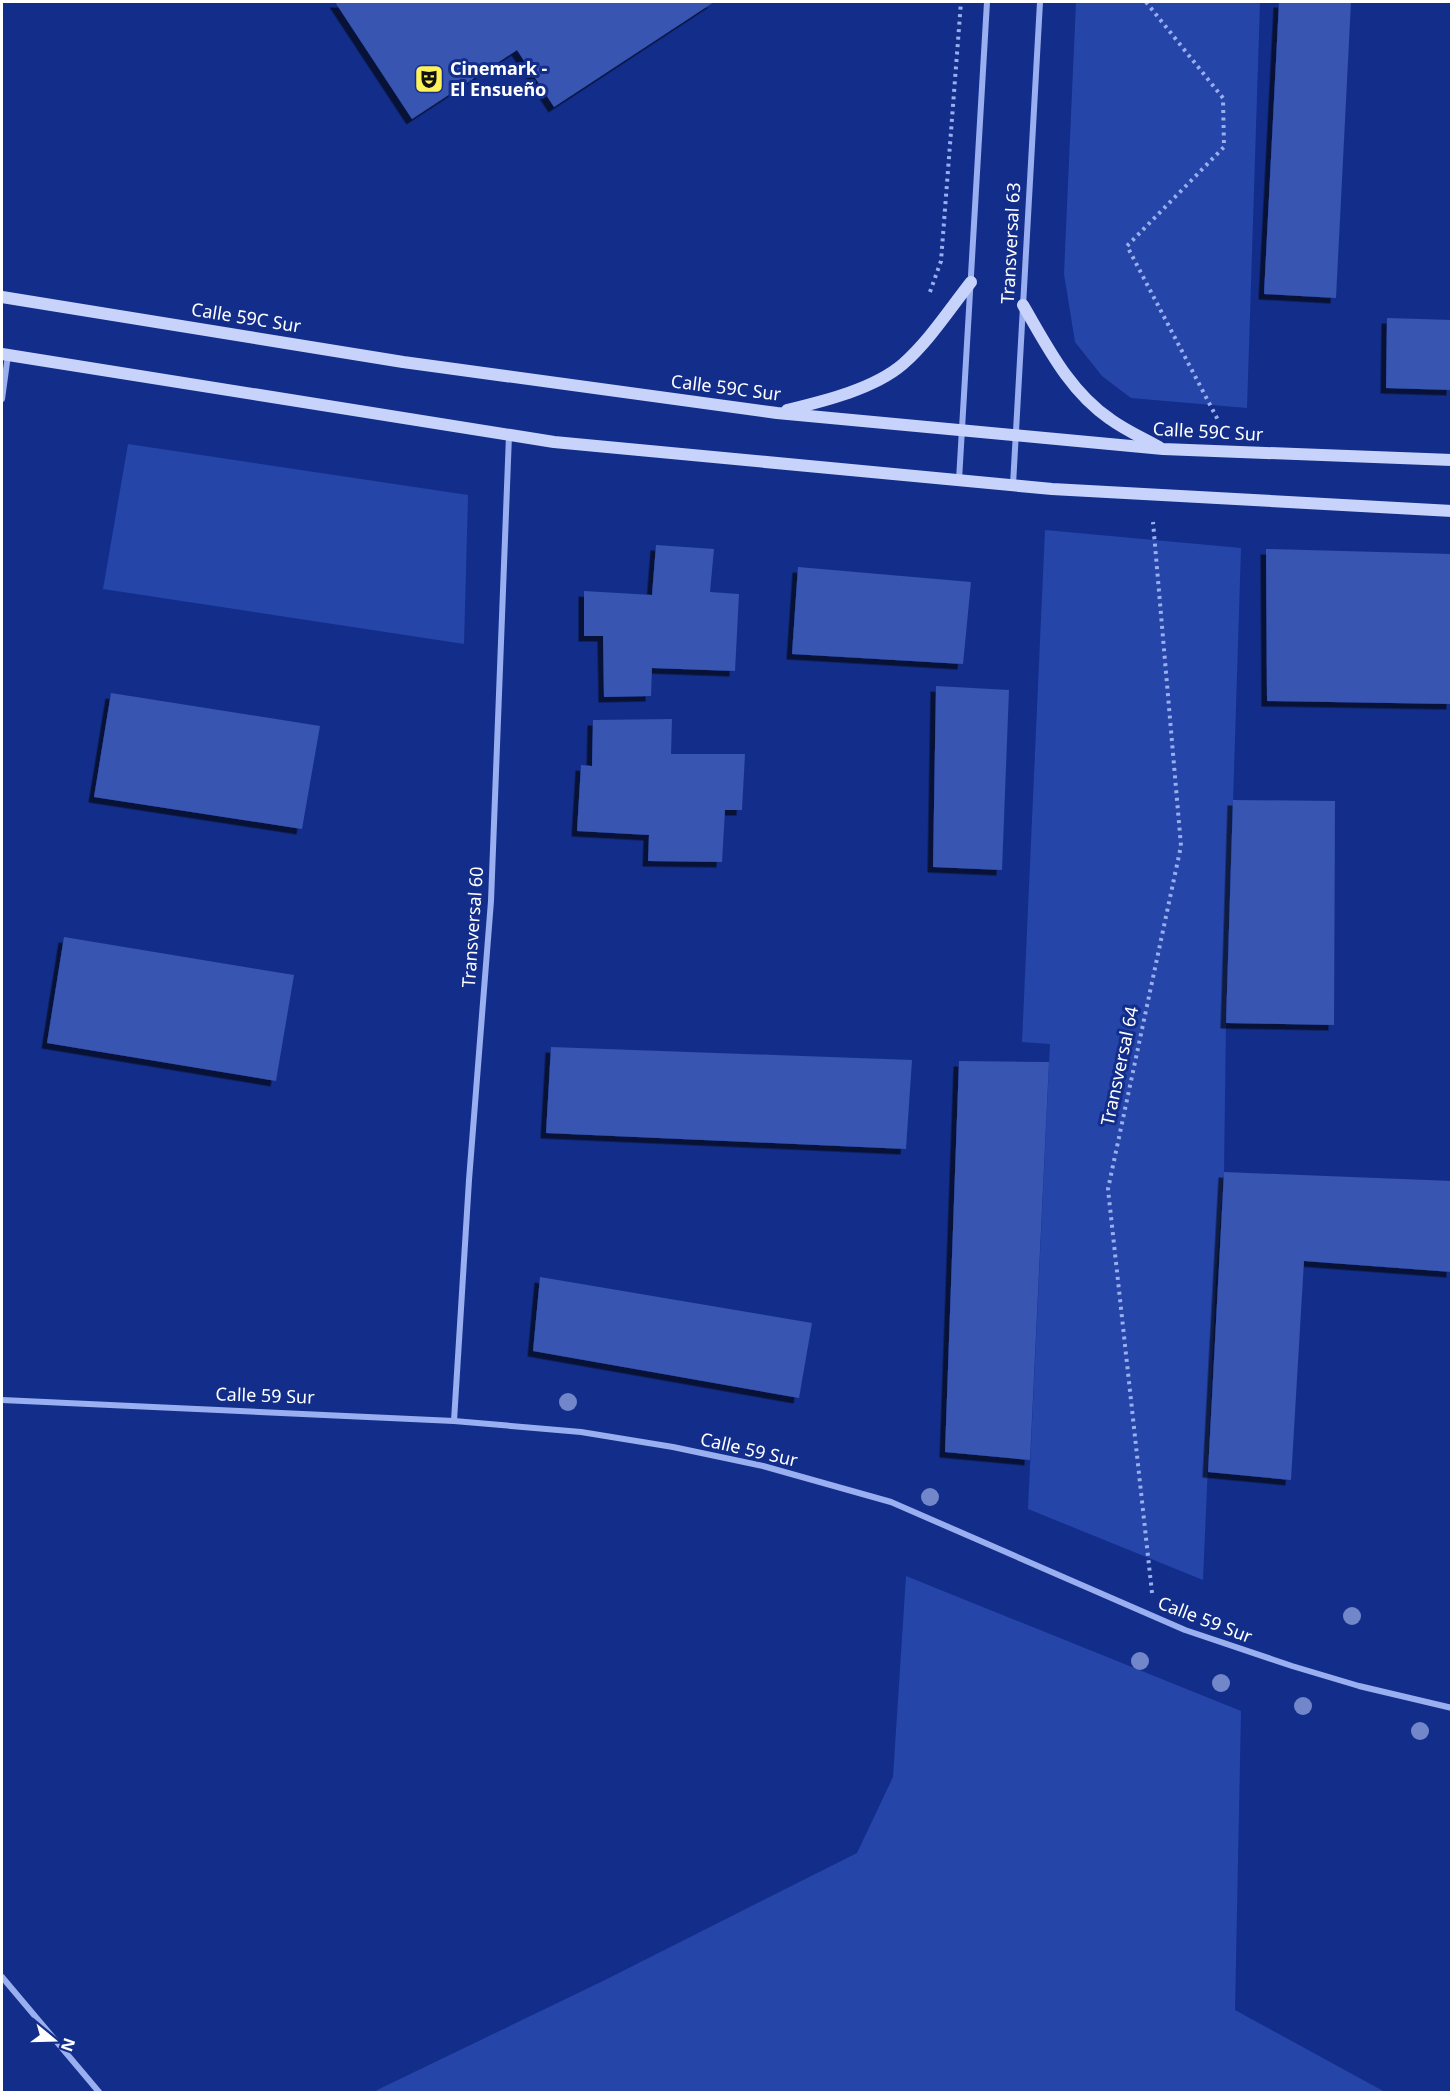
<svg xmlns="http://www.w3.org/2000/svg" width="1453" height="2094" font-family="'Noto Sans',sans-serif">
<defs>
<filter id="shadow"><feDropShadow dx="-5.5" dy="5.5" stdDeviation="0" flood-color="#0009"/></filter>
</defs>
<rect width="100%" height="100%" fill="#132e8a"/>
<g fill="#2545a9">
<path d="M1076,2H1260L1247,408L1131,398L1102,376L1075,342L1064,274Z"/>
<path d="M128,444L468,495L464,644L103,589Z"/>
<path d="M1045,530L1241,548L1226,1023L1224,1172L1216,1278L1203,1580L1028,1509L1050,1044L1022,1042Z"/>
<path d="M906,1576L1241,1711L1235,2010L1385,2092H373L603,1981L857,1853L893,1777Z"/>
</g>
<g fill="#3754b2" filter="url(#shadow)">
<path d="M335,2H714L554,107L517,50L412,119Z"/>
<path d="M1279,2H1351L1336,298L1264,294Z"/>
<path d="M1387,318L1452,320V390L1386,388Z"/>
<path d="M656,545L714,549L710,592L739,594L735,671L652,668L651,696L604,697L603,636H584V591L652,595Z"/>
<path d="M1266,549L1452,554V704L1267,701Z"/>
<path d="M798,567L971,582L963,664L792,654Z"/>
<path d="M936,686L1009,690L1002,870L933,867Z"/>
<path d="M111,693L320,726L302,829L94,797Z"/>
<path d="M672,719L671,754H745L742,810H725L722,862L648,861L649,835L577,831L581,765L592,766L593,720Z"/>
<path d="M1233,800L1335,801L1334,1025L1226,1023Z"/>
<path d="M64,937L294,975L276,1081L47,1043Z"/>
<path d="M551,1047L912,1060L906,1149L546,1133Z"/>
<path d="M959,1061L1049,1062L1030,1460L945,1452Z"/>
<path d="M1224,1172L1452,1181V1272L1304,1261L1291,1480L1208,1472Z"/>
<path d="M540,1277L812,1323L799,1398L533,1351Z"/>
</g>
<g fill="none" stroke-linecap="round" stroke-linejoin="round">
<g stroke="#9aaff0" stroke-width="4" stroke-dasharray="3 4.5" stroke-linecap="butt">
<path d="M1146,2L1223,98L1224,147L1127,246L1219,422"/>
<path d="M930,292L941,261L961,2"/>
<path d="M1152,1593L1108,1189L1181,846L1153,522"/>
</g>
<g stroke="#9aaff0" stroke-width="6">
<path d="M2,399L8,355"/>
<path d="M959,480L987,2"/>
<path d="M1013,485L1040,2"/>
<path d="M2,1400L454,1421L581,1432L673,1447L763,1466L891,1502L1185,1630L1292,1666L1359,1686L1452,1708"/>
<path d="M454,1421L469,1180L491,901L509,435"/>
<path d="M2,1977L99,2092"/>
</g>
<g stroke="#c8d3fb" stroke-width="12">
<path d="M2,297L403,362L777,413L1163,449L1452,460"/>
<path d="M1023,305C1047,346 1069,391 1110,419C1125,430 1143,438 1159,447"/>
<path d="M2,354L554,442L1052,489L1452,511"/>
<path d="M787,410C824,401 874,389 903,364C929,341 949,310 971,282"/>
</g>
</g>
<g fill="#7287c9">
<circle cx="568" cy="1402" r="9"/>
<circle cx="930" cy="1497" r="9"/>
<circle cx="1352" cy="1616" r="9"/>
<circle cx="1140" cy="1661" r="9"/>
<circle cx="1221" cy="1683" r="9"/>
<circle cx="1303" cy="1706" r="9"/>
<circle cx="1420" cy="1731" r="9"/>
</g>
<defs>
<g id="theatre-square" transform="scale(1.5)"><rect x="-9" y="-9" width="18" height="18" rx="4" fill="#fff159" stroke="#132e8a"/><path d="M-5-5.5Q0-4 5-5.5V0Q5 5 0 6Q-5 5-5 0ZM-3.3-2.5H-1v1.5H-3.3ZM1-2.5H3.3v1.5H1ZM-2.8 1Q0 5.5 2.8 1Z" fill="#111"/></g>
</defs>
<g fill-rule="evenodd">
<use href="#theatre-square" x="429" y="79"/>
</g>
<g text-anchor="middle" stroke-width="6" stroke-linejoin="round" paint-order="stroke">
<g font-size="18" font-weight="bold" fill="#fff" stroke="#132e8a" text-anchor="start">
<text x="450" y="75">Cinemark -<tspan x="450" dy="21">El Ensueño</tspan></text>
</g>
<g font-size="18" fill="#fff" stroke="#132e8a">
<text transform="translate(1011 243) rotate(-87)" y="6">Transversal 63</text>
<text transform="translate(246 318) rotate(9)" y="6">Calle 59C Sur</text>
<text transform="translate(726 388) rotate(7)" y="6">Calle 59C Sur</text>
<text transform="translate(1208 432) rotate(3)" y="6">Calle 59C Sur</text>
<text transform="translate(473 927) rotate(-86)" y="6">Transversal 60</text>
<text transform="translate(1120 1066) rotate(-78)" y="6">Transversal 64</text>
<text transform="translate(265 1396) rotate(2)" y="6">Calle 59 Sur</text>
<text transform="translate(749 1450) rotate(13)" y="6">Calle 59 Sur</text>
<text transform="translate(1205 1620) rotate(21)" y="6">Calle 59 Sur</text>
</g>
</g>
<rect width="1453" height="2094" fill="none" stroke="#ffffff" stroke-width="6"/>
<g transform="translate(54 2040) rotate(109)" stroke="#132e8a" stroke-width="4.5" paint-order="stroke">
<path d="M0-4.5L10 22L0 15L-10 22Z" fill="#ffffff"/>
<text y="-9" font-size="16" font-weight="bold" text-anchor="middle" fill="#ffffff">N</text>
</g>
</svg>
